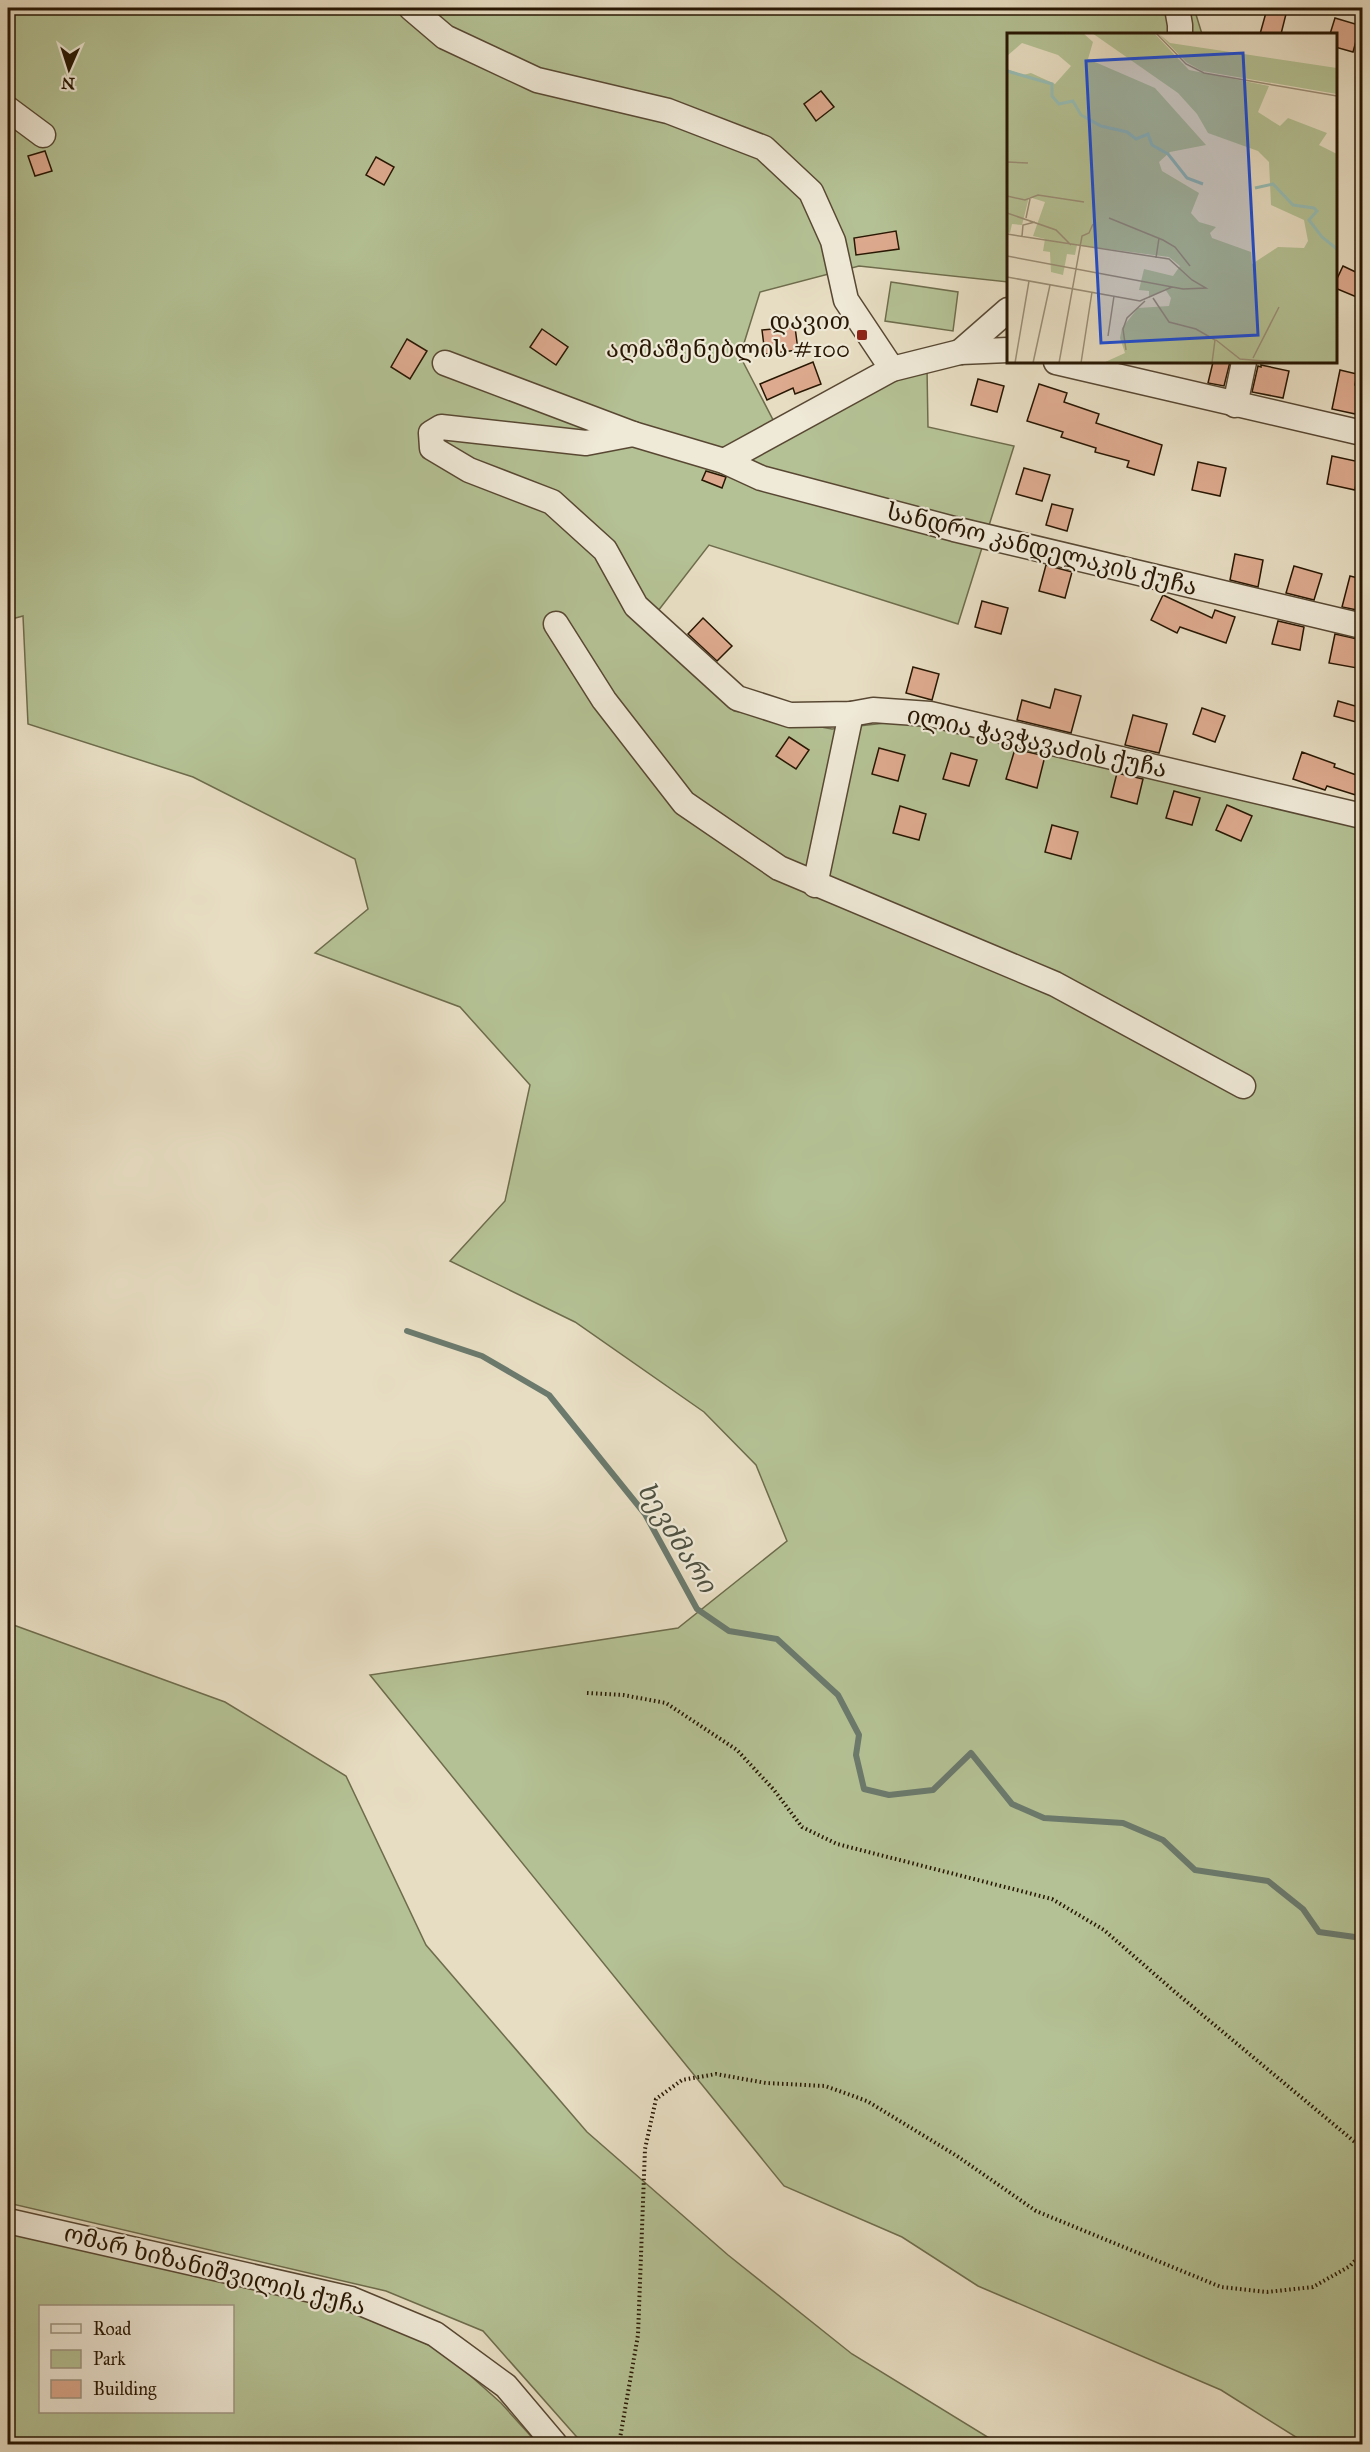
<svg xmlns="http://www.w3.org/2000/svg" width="1370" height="2452" font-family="'IM FELL Great Primer','Noto Serif Georgian',serif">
<rect width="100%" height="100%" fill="#e7ddc2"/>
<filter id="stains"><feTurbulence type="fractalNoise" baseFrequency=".00333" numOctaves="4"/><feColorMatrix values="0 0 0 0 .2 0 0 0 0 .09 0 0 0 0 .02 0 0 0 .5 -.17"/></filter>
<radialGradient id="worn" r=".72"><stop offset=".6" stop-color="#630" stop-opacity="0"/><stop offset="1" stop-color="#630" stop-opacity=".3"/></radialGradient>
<g fill="#b4c194" stroke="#6e6c4c" stroke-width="1.5" fill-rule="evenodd">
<path d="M8,8H1194L1202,34H1008V282L859,266L760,292L740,356L784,441L891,374L927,368L928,427L1014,446L958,624L709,545L644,629L734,711L832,729L912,720L995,742L1362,828V2444H1307L1221,2390L978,2286L902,2237L784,2186L370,1675L678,1628L787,1541L756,1465L704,1412L575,1322L450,1261L505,1201L530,1085L460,1007L315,953L368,909L355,859L193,777L28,724L23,616L8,620Z"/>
<path d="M891,282L958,292L953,331L885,321Z"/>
<path d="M8,1623L225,1702L346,1776L426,1945L587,2132L728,2255L852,2354L999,2444H583L483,2331L386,2291L8,2203Z"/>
<path d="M8,2231L367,2315L445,2353L501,2403L538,2444L8,2443ZM40,2306H232V2412H40Z"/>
</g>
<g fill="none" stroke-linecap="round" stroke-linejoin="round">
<path stroke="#6b7a6d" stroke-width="6" d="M407,1331L482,1356L549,1395L645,1514L697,1609L729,1631L777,1639L838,1695L859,1735L856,1755L864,1789L889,1795L933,1790L971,1753L1012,1804L1044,1818L1123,1823L1163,1840L1195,1870L1268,1881L1303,1909L1319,1932L1362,1938"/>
</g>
<g fill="#deaa8f" stroke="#281703" stroke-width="1.5">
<path d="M1267,9L1286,14L1281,34H1260Z"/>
<path d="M1335,18L1362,26V34H1358L1353,52L1335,47V34H1330Z"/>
<path d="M821,91L834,107L816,121L804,104Z"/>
<path d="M45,151L52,171L35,176L28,156Z"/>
<path d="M376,157L394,167L384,185L366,175Z"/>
<path d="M896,231L899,249L856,255L854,238Z"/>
<path d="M1343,266L1362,275V290L1359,298L1335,288V283Z"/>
<path d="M795,327L798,350L765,354L762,330Z"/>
<path d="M542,329L568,347L556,365L530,347Z"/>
<path d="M407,339L427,351L410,379L391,367Z"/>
<path d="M813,362L821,384L795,394L793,388L767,400L760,384Z"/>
<path d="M1213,362H1230L1224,386L1208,383Z"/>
<path d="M1261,365L1289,371L1283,398L1252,392L1258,366L1261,367Z"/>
<path d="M1340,370L1357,374L1355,385L1362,387L1360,415L1332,409Z"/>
<path d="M978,379L1004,386L997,412L971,405Z"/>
<path d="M1039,384L1067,393L1064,402L1099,414L1096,423L1162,445L1154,475L1127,467L1129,461L1095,452L1096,448L1061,437L1063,432L1027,421Z"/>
<path d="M1332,456L1360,462L1355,490L1327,484Z"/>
<path d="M1198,462L1226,468L1220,496L1192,490Z"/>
<path d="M1024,468L1050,475L1042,501L1016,494Z"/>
<path d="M706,471L726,477L722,488L702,480Z"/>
<path d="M1052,504L1073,509L1067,531L1046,525Z"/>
<path d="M1235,554L1263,560L1258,587L1230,580Z"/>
<path d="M1046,565L1072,572L1065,598L1039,591Z"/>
<path d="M1294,566L1322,574L1314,600L1286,593Z"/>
<path d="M1350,576L1362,579V611L1342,607Z"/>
<path d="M1163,595L1212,618L1215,610L1235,617L1226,643L1180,627L1177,633L1151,620Z"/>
<path d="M982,601L1008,608L1001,634L975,627Z"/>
<path d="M703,618L732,646L717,661L688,634Z"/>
<path d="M1278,621L1304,627L1300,650L1272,644Z"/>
<path d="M1335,634L1362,640L1357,668L1329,663Z"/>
<path d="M913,667L939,674L932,700L906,693Z"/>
<path d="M1055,689L1081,696L1071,733L1017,720L1022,700L1050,708Z"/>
<path d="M1338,701L1362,708L1360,723L1334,716Z"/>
<path d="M1202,708L1225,716L1215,742L1193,734Z"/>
<path d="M1133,715L1167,724L1159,753L1125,745Z"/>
<path d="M789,737L809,750L796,769L776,756Z"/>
<path d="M879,748L905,755L898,781L872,774Z"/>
<path d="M1015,749L1045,756L1037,788L1006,779Z"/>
<path d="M1302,752L1335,764L1334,767L1362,777V797L1327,786L1325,790L1293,779Z"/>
<path d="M951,753L977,760L969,786L943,779Z"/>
<path d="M1117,773L1143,779L1137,804L1111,797Z"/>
<path d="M1174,791L1200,798L1192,825L1166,818Z"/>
<path d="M1227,805L1252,816L1241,841L1216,830Z"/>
<path d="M900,806L926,814L919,840L893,833Z"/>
<path d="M1052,825L1078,832L1071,859L1045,852Z"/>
</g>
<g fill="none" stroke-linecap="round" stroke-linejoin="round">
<g stroke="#584833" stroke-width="27">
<g id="minor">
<path d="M411,8L445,37L537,80L668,111L764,148L811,192L833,241L846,300L892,369"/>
<path d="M1177,8L1180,25V34"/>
<path d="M8,109L43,135"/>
<path d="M960,352L1008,310"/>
<path d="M1056,362L1362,433"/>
<path d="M445,363L633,434"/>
<path d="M1235,405L1244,362"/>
<path d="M724,461L892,369L960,352L1008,350"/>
<path d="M556,624L604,700L684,803L779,868L1055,984L1243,1086"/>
<path d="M1362,626L954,529L761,478L724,461L633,434L586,443L441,427L431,433L432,448L469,470L552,502L605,550L636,606L737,698L790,715L851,714L873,710L930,714L1362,816"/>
<path d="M815,885L851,714"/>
<path d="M8,2221L351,2299L435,2334L506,2386L555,2444"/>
</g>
</g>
<g stroke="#281703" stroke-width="4" stroke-dasharray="1.5 3" stroke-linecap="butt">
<path d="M192,9L193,8"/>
<path d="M587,1693L623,1695L666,1703L737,1750L774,1790L802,1827L837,1844L1052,1899L1104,1930L1175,1992L1362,2148"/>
<path d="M619,2444L638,2335L645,2149L656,2099L682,2080L716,2074L766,2083L825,2086L867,2101L957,2156L1036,2211L1221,2287L1267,2292L1313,2287L1350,2266L1362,2253"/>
</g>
<use href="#minor" stroke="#efe9d7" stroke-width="24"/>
</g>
<rect fill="#8f2418" stroke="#efe9d7" stroke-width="2" x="856" y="329" width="12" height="12" rx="3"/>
<g text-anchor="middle" stroke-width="4.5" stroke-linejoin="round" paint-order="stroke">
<g font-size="24" fill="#281703" stroke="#efe9d7" text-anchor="end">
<text x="850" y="329">დავით<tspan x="850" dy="28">აღმაშენებლის #100</tspan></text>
</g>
<g font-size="24" fill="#281703" stroke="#efe9d7">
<text transform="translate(1042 549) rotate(14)" y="8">სანდრო კანდელაკის ქუჩა</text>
<text transform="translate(1037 742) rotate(12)" y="8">ილია ჭავჭავაძის ქუჩა</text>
<text transform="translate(215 2270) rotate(14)" y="8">ომარ ხიზანიშვილის ქუჩა</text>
</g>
<g font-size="26" font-style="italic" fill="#4f5141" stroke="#efe9d7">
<text transform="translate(677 1537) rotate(58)" y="9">ხევძმარი</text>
</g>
</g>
<g transform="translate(1007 33)">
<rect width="330" height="330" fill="#e7ddc2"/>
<path d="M0,0H76L86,9L81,26L148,55L199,112L163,119L152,129L155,138L192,160L184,180L192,189L209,194L203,200L205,205L244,219L245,231L271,214L297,215L301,208L297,187L264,172L262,129L251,118L201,100L190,81L171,60L85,0H147L182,37L262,53L251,79L273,93L281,85L320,100L312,112L330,121V330H96L118,320L113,305L115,295L131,275L162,273L164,265L158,256L142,265V258L132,257L137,236L166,243L173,233L162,224L70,212L68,222L60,221L56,242L44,239L43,219L36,218L38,206L26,203L38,169L22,164L15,192L5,191L3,200L0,199V36L16,42L24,40L48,51L64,33L51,22L15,10L0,23ZM151,0L163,10L330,35V61L195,38L179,29Z" fill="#b4c194"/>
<path fill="none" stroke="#97bcb3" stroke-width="3" d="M0,38L45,51V63L52,71L66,68L74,82L94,93L120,99L129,106L141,101L145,112L161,121L180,145L196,151M248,155L266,151L286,172L307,175L310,178L302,187L315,204L330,216"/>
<path fill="none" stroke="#9b8e76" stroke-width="1.5" d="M149,0L179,31L197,40L330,63M0,129L21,130M0,163L18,167L31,162L77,169M0,180L49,197L64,212M19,185L23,166M102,185L156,207L168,214L183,233M0,201L162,226L185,247L199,255L176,256L0,223M15,203L16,192L28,189M149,225L152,205M0,244L133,268L165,254M146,265L162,289L189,296L208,307L205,330M101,303L107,263M209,307L233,326L278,330M119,317L116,296L120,285L138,268M246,325L272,274M8,330L22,248M26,330L43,252M52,330L75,203L82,200L86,191M74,330L85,259"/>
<path fill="#1d4ed8" fill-opacity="0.15" stroke="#1d4ed8" stroke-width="3" d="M236,20L251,302L94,310L79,28Z"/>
<rect width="330" height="330" fill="none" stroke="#281703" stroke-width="3"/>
</g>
<rect width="1370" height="2452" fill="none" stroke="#e7ddc2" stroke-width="30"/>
<rect x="9" y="9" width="1352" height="2434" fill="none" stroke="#281703" stroke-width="3"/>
<rect x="15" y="15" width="1340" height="2422" fill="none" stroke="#281703" stroke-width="1.5"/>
<rect x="39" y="2305" width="195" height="108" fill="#efe9d7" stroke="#9f9582" stroke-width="1.5"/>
<rect x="51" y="2324" width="30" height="9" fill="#efe9d7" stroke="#9f9582" stroke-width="1.5"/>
<text x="93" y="2335" font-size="18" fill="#281703">Road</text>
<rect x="51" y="2350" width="30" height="18" fill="#b4c194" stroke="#9f9582" stroke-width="1.5"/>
<text x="93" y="2365" font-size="18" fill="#281703">Park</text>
<rect x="51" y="2380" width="30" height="18" fill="#deaa8f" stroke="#9f9582" stroke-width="1.5"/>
<text x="93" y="2395" font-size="18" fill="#281703">Building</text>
<g transform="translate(69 69) rotate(183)" stroke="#efe9d7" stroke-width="4.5" paint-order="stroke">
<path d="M0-4.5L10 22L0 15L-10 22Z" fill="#281703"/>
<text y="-9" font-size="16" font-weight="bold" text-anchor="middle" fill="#281703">N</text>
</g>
<rect width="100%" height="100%" filter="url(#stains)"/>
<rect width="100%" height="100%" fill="url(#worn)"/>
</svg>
